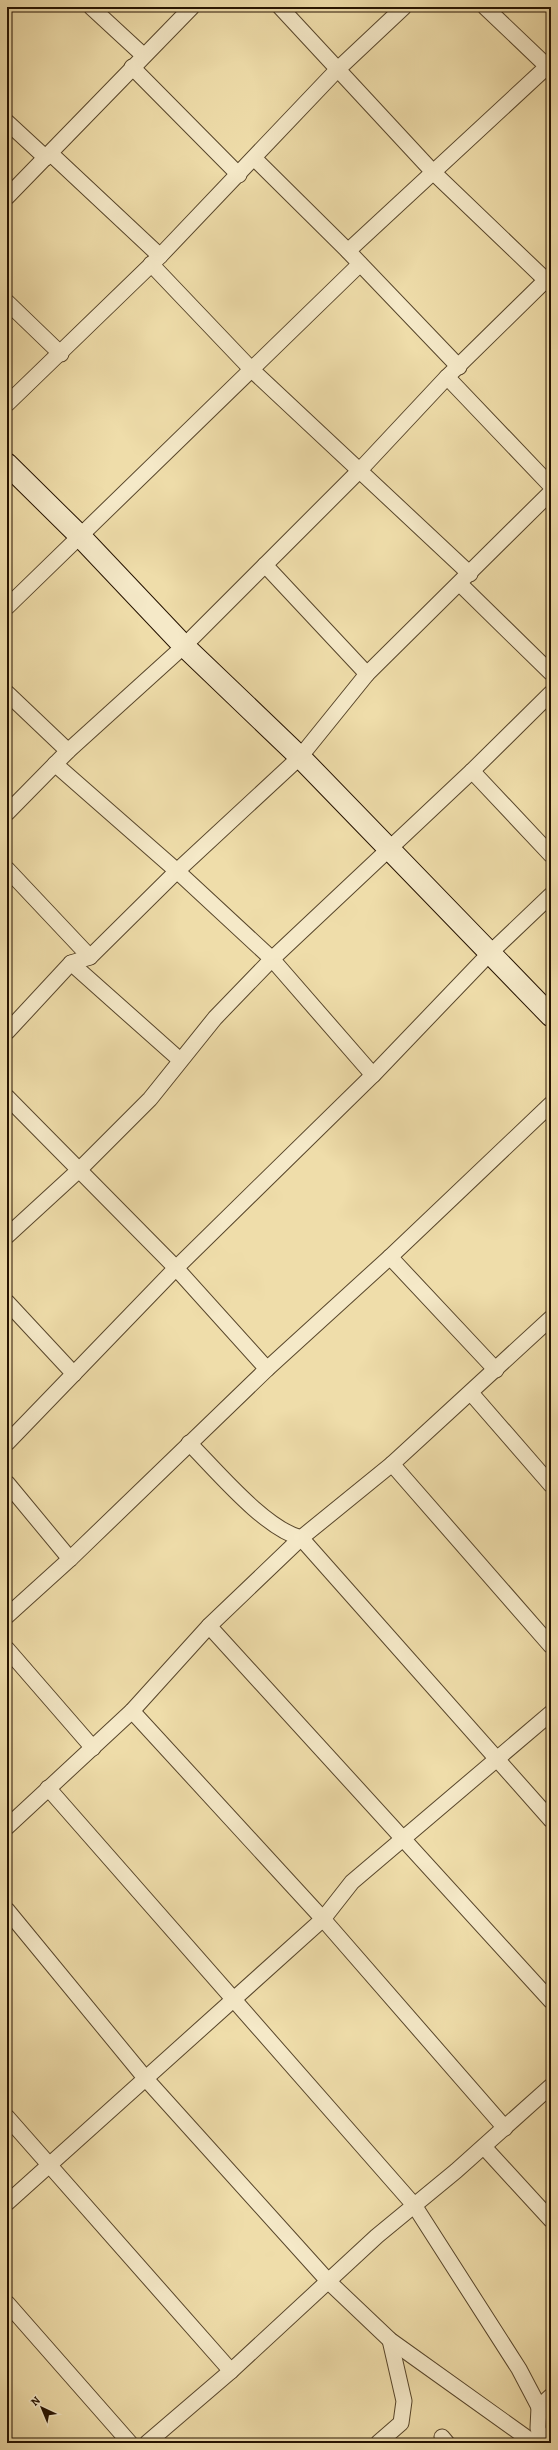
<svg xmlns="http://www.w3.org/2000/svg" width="558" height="2450" font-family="Alegreya,serif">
<rect width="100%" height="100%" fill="#efddaa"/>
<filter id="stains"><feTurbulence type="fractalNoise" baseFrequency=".005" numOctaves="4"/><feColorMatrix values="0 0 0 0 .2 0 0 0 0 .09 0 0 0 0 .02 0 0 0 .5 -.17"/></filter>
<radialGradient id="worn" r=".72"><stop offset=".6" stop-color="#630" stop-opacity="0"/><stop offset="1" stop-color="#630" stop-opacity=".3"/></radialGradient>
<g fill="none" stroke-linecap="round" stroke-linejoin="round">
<g stroke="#58462b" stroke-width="17">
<g id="street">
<path d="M91,7L143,55"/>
<path d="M280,7L433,172L551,285"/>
<path d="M485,7L551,70"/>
<path d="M132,67L239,175"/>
<path d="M7,122L46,158"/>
<path d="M50,153L160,256"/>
<path d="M254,158L348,251L459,367"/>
<path d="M7,197L192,7"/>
<path d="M348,251L551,63"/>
<path d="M151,264L252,370L470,574"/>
<path d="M7,302L61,354"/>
<path d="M447,377L551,486"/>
<path d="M7,404L160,256L337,70L404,7"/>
<path d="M265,565L367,674"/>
<path d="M460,584L551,673"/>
<path d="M7,607L360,264"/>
<path d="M7,693L68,751"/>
<path d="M55,764L177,871L272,959L373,1075"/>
<path d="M472,771L551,855"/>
<path d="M7,813L68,751L184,646L359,471L447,377L551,275"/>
<path d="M7,869L90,957"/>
<path d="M71,963L180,1060"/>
<path d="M7,1032L71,963L90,957L177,871L300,757L367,674L551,492"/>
<path d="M7,1097L176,1268L267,1369"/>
<path d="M7,1236L79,1170L150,1099L215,1018L272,959L472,771L551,693"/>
<path d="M390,1257L496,1370"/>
<path d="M7,1302L74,1374"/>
<path d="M471,1393L551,1485"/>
<path d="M7,1443L176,1268L373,1075L489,954L551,895"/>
<path d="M189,1443C217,1471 264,1528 301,1538L551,1820"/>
<path d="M392,1464L551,1646"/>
<path d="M7,1483L70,1559"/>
<path d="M7,1616L70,1559L267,1369L390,1257L551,1104"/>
<path d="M209,1626L551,2001"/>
<path d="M7,1649L93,1748"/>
<path d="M132,1711L323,1919L505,2128"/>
<path d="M48,1788L414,2205L519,2369L539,2407"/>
<path d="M7,1827L132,1711L209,1626L301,1538L392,1464L551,1318"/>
<path d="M7,1910L146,2079L329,2282L390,2340L534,2443"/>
<path d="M7,2117L231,2371"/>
<path d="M484,2147L551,2220"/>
<path d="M7,2203L323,1919L352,1882L551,1713"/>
<path d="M7,2303L130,2443"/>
<path d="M442,2437L447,2443"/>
<path d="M147,2443L231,2371L377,2236L456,2171L551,2086"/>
<path d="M378,2443L401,2423L404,2401L390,2340"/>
<path d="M542,2443L538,2428L539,2407L551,2396"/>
</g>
</g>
<g stroke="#261301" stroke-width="23">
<path id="secondary" d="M7,464L79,535L184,646L300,757L551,1016"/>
</g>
<use href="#street" stroke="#f5e9c8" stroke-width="15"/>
<use href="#secondary" stroke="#f5e9c8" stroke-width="21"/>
</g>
<rect width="558" height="2450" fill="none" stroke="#efddaa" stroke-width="24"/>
<rect x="8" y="8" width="542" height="2434" fill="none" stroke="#261301" stroke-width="2"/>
<rect x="12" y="12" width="534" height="2426" fill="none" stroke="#261301"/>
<g transform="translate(42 2408) rotate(316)" stroke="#f5e9c8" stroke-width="3" paint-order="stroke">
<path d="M0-3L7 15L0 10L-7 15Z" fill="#261301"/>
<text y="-6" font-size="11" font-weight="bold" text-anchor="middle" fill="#261301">N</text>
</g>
<rect width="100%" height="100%" filter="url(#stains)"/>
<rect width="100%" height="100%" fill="url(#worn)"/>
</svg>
